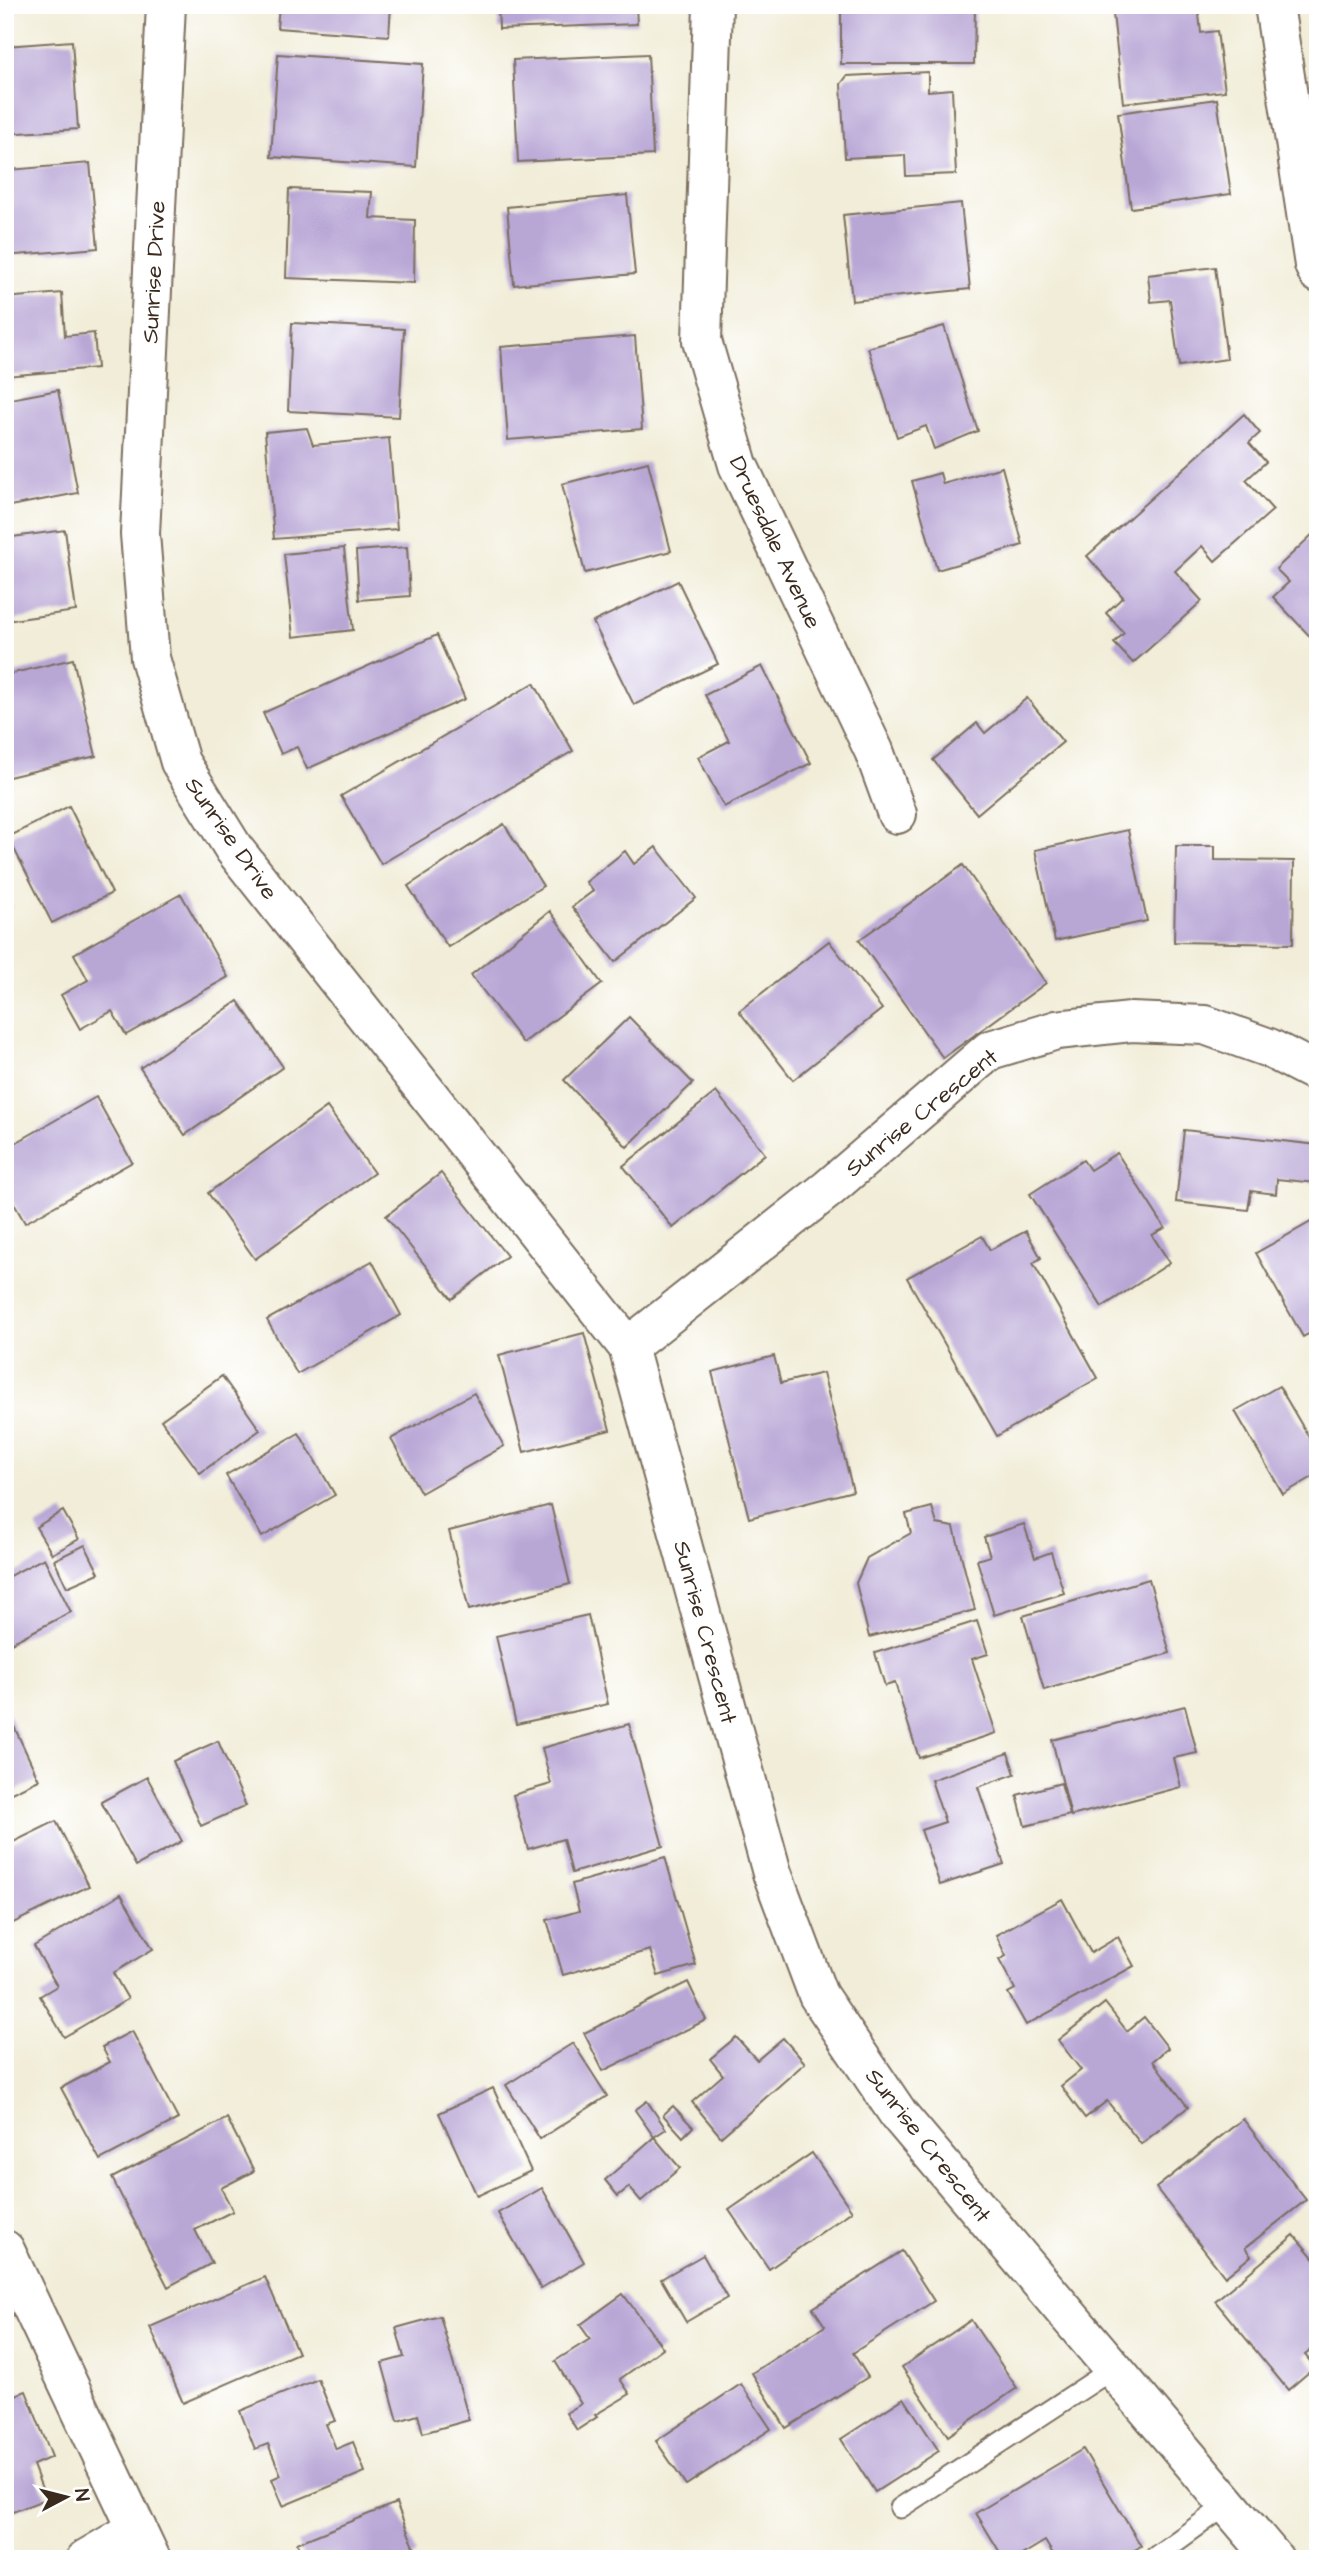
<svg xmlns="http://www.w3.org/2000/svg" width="1323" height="2564" font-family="'Architects Daughter',sans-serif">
<rect width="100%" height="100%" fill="#fff"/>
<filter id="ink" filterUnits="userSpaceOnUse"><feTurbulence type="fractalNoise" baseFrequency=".0143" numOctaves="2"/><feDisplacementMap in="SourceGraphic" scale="14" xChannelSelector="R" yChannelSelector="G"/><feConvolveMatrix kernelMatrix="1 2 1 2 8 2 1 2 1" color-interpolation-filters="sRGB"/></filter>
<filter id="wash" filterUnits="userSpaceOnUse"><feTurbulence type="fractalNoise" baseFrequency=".00686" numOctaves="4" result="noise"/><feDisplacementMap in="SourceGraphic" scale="28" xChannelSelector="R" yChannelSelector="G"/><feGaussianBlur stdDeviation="1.57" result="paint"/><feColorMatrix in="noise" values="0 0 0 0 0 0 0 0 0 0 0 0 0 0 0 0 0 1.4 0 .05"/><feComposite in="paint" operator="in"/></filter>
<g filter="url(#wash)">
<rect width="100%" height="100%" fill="#f1edd8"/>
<g id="blocks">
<g fill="#b8a6d5">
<path d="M279,5H391L389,36L277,28Z"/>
<path d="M498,5H636L637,24L499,29Z"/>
<path d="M841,5H975L974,64H841Z"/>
<path d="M1112,5H1198L1201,33L1217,31L1225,91L1123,103Z"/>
<path d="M72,41L78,129L5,134V46Z"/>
<path d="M278,54L423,64L416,167L271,157Z"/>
<path d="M648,54L653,155L518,162L513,60Z"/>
<path d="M928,72V91L952,89L956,174L906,176L905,155L845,158L841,84L847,76Z"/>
<path d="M1217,99L1231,194L1131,208L1118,113Z"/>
<path d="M5,152H9L10,170L90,163L98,248L5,256Z"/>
<path d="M289,189L372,192L370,218L415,220L414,283L286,278Z"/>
<path d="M627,195L635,274L514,285L507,207Z"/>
<path d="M961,203L970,289L852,301L843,215Z"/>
<path d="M1215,267L1227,359L1179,366L1170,300L1151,302L1148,275Z"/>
<path d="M62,293L65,336L94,333L97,368L5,376V298Z"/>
<path d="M292,323L404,329L399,417L288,411Z"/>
<path d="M944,326L978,431L934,449L926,426L897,437L868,348Z"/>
<path d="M635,336L642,429L508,440L501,347Z"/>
<path d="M58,390L78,493L5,507V400Z"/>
<path d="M1244,414L1260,433L1249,443L1266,462L1246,480L1273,510L1215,561L1202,546L1175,571L1202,601L1133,663L1114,643L1124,633L1106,613L1123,597L1087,556Z"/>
<path d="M307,428L313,445L389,438L397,529L274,539L265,432Z"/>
<path d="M648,462L671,551L585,573L562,484Z"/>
<path d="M1002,467L1023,545L937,570L912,481L940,473L943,484Z"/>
<path d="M1318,529V645L1273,597L1289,582L1276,569Z"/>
<path d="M65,530L76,611L5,621V538Z"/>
<path d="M407,547L410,596L359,600L356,551Z"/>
<path d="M344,548L353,630L293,637L284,554Z"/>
<path d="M678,581L718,664L634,705L593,622Z"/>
<path d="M437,635L465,699L307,769L297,747L281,754L263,713Z"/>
<path d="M73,659L96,756L5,778V675Z"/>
<path d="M762,666L811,763L724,807L698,757L729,741L705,695Z"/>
<path d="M534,683L573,751L381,864L341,796Z"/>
<path d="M1027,698L1063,742L977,814L933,760L977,723L985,733Z"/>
<path d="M69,806L112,893L52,923L8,837Z"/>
<path d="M504,824L543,886L448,947L408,886Z"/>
<path d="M1128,830L1147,921L1055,941L1035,850Z"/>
<path d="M1176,846H1215V860L1294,861L1293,944L1174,942Z"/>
<path d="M656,847L696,898L615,962L572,907L593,891L586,882L625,851L634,864Z"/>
<path d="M963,865L1046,983L943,1058L859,940Z"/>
<path d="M5,894L12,907L5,911Z"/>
<path d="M181,894L228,977L126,1035L112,1011L80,1029L61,995L88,980L74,954Z"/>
<path d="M550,911L602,984L523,1043L471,975Z"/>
<path d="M829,941L882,1009L793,1080L739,1011Z"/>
<path d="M238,1001L283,1067L185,1135L140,1068Z"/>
<path d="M629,1017L693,1083L627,1147L564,1080Z"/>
<path d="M716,1092L765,1154L673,1228L623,1166Z"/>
<path d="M96,1097L132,1162L25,1223L5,1188V1149Z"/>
<path d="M327,1107L374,1173L255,1259L208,1193Z"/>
<path d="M1184,1130L1318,1145L1316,1183L1277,1179L1276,1194L1251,1191L1248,1210L1176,1202Z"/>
<path d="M1117,1153L1165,1228L1152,1235L1170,1263L1102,1307L1030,1194L1083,1160L1090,1170Z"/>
<path d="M441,1173L507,1256L452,1299L386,1216Z"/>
<path d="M1318,1218V1329L1303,1337L1256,1253Z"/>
<path d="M1026,1231L1041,1258L1033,1263L1098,1378L997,1436L907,1278L982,1236L990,1250Z"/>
<path d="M372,1261L401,1315L297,1374L267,1320Z"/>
<path d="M584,1333L610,1430L524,1452L499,1355Z"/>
<path d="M774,1356L781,1383L823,1373L853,1491L749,1518L712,1372Z"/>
<path d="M222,1376L260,1430L200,1473L161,1420Z"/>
<path d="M1279,1386L1318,1453V1474L1283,1494L1235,1411Z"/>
<path d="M474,1393L504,1446L421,1493L391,1439Z"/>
<path d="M299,1433L335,1495L262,1537L226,1475Z"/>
<path d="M551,1505L570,1584L469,1610L449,1531Z"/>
<path d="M932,1507L937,1524L954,1527L975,1610L869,1637L856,1583L867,1558L911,1533L906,1514Z"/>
<path d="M63,1511L79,1539L52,1554L36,1527Z"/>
<path d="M1024,1524L1035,1558L1051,1552L1064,1593L994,1615L977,1560L990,1556L984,1537Z"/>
<path d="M85,1545L99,1573L67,1587L54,1560Z"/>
<path d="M44,1558L71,1612L5,1646V1578Z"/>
<path d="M1149,1579L1170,1653L1044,1690L1023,1616Z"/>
<path d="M588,1615L608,1704L516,1724L496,1636Z"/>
<path d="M977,1621L988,1654L972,1659L996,1733L919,1758L895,1683L885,1686L875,1653Z"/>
<path d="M1185,1706L1197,1753L1174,1758L1181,1787L1071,1816L1052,1740Z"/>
<path d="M5,1707L39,1780L5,1796Z"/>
<path d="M629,1724L663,1846L572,1873L563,1839L528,1849L513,1795L551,1784L542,1748Z"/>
<path d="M218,1741L246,1806L201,1826L173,1761Z"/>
<path d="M1008,1753L1015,1774L978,1787L1004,1864L940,1885L921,1830L945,1822L931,1780Z"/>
<path d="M147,1777L182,1841L136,1866L101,1802Z"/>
<path d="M1061,1783L1070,1815L1025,1826L1017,1795Z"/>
<path d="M56,1821L89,1886L5,1927V1846Z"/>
<path d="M665,1857L696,1965L658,1976L650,1950L563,1975L547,1920L579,1911L572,1884Z"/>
<path d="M121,1894L153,1949L113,1973L128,1999L64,2037L40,1996L57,1986L34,1946Z"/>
<path d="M1062,1899L1091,1953L1118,1937L1134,1966L1026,2025L1008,1993L1015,1989L999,1960L1006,1956L996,1935Z"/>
<path d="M688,1982L706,2020L603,2071L584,2033Z"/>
<path d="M1105,2003L1127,2031L1144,2017L1168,2048L1153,2061L1188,2107L1141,2144L1107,2101L1085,2118L1061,2086L1081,2070L1058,2040Z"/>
<path d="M132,2031L178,2119L100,2160L61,2088L110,2062L102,2047Z"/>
<path d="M736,2037L757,2060L783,2038L805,2063L721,2137L692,2102L723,2075L710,2059Z"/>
<path d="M573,2043L607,2096L540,2139L506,2085Z"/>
<path d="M493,2088L531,2171L477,2196L439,2113Z"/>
<path d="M647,2101L666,2129L654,2137L680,2168L641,2201L629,2187L618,2196L605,2180L654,2137L635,2110Z"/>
<path d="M673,2106L693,2127L683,2137L663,2115Z"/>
<path d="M227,2118L254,2171L221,2188L233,2211L195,2230L212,2263L168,2287L112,2178Z"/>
<path d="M1243,2119L1306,2200L1245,2248L1251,2256L1225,2277L1156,2188Z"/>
<path d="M812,2153L852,2211L769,2269L729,2210Z"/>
<path d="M542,2188L584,2262L541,2288L498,2213Z"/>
<path d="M1294,2235L1318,2263V2345L1305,2355L1315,2367L1288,2390L1215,2301Z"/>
<path d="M902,2251L934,2301L853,2353L868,2377L786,2428L752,2373L825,2326L813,2308Z"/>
<path d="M703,2255L727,2298L686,2322L661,2279Z"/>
<path d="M265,2277L298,2353L183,2403L150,2327Z"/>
<path d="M623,2294L663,2348L620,2379L630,2394L595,2415L597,2417L577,2430L566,2413L581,2404L555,2361L590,2339L580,2325Z"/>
<path d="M440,2316L469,2420L423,2433L418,2415L398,2421L382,2363L404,2357L396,2328Z"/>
<path d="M971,2320L1017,2388L948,2436L902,2367Z"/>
<path d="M318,2379L335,2421L326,2424L336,2449L353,2442L365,2472L283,2506L272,2479L281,2475L268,2444L255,2449L240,2411Z"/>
<path d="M741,2384L771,2429L686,2485L656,2441Z"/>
<path d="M26,2391L52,2457L33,2465L46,2499L5,2515V2399Z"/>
<path d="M904,2398L939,2451L875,2492L841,2439Z"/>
<path d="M1083,2449L1141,2546L1120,2559H1056L1045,2541L1015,2559H1004L976,2513Z"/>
<path d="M396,2503L417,2554L409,2559H304L297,2543Z"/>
</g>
</g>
</g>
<g filter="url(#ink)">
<use href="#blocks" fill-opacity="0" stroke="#7b6e5f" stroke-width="2"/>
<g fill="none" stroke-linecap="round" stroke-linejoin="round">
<g stroke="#7b6e5f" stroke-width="23">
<g id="service">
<path d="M900,2508L1114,2368"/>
<path d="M1152,2559L1228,2504"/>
</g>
</g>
<g stroke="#7b6e5f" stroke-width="42">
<g id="minor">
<path d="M166,5L140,534L150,658L180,762L234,849L628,1347L772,1873L818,1995L899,2115L1274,2559"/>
<path d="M713,5L702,341L738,465L874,751L897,814"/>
<path d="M1274,5L1314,265L1318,273"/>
<path d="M628,1347L828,1189L990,1050L1057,1030L1131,1022L1205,1025L1269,1048L1318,1073"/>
<path d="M5,2250L151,2559"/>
<path d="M86,2559L137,2529"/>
</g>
</g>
<use href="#service" stroke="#fff" stroke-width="19"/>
<use href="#minor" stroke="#fff" stroke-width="38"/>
</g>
</g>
<g text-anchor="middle" stroke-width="6" stroke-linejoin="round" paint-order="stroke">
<g font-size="23" fill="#3b2a1e" stroke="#fff">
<text transform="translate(153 272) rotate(-87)" y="8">Sunrise Drive</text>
<text transform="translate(776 542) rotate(65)" y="8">Druesdale Avenue</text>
<text transform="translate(232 838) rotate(55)" y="8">Sunrise Drive</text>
<text transform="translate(921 1112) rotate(-39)" y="8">Sunrise Crescent</text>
<text transform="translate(706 1632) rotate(75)" y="8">Sunrise Crescent</text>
<text transform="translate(929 2145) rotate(52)" y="8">Sunrise Crescent</text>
</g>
</g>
<rect width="1323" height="2564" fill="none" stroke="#fff" stroke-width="28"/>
<g transform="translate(66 2497) rotate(83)" stroke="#ffffff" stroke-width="5" paint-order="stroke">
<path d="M0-5L12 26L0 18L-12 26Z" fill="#3b2a1e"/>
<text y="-10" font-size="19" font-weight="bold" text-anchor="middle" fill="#3b2a1e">N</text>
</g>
</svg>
